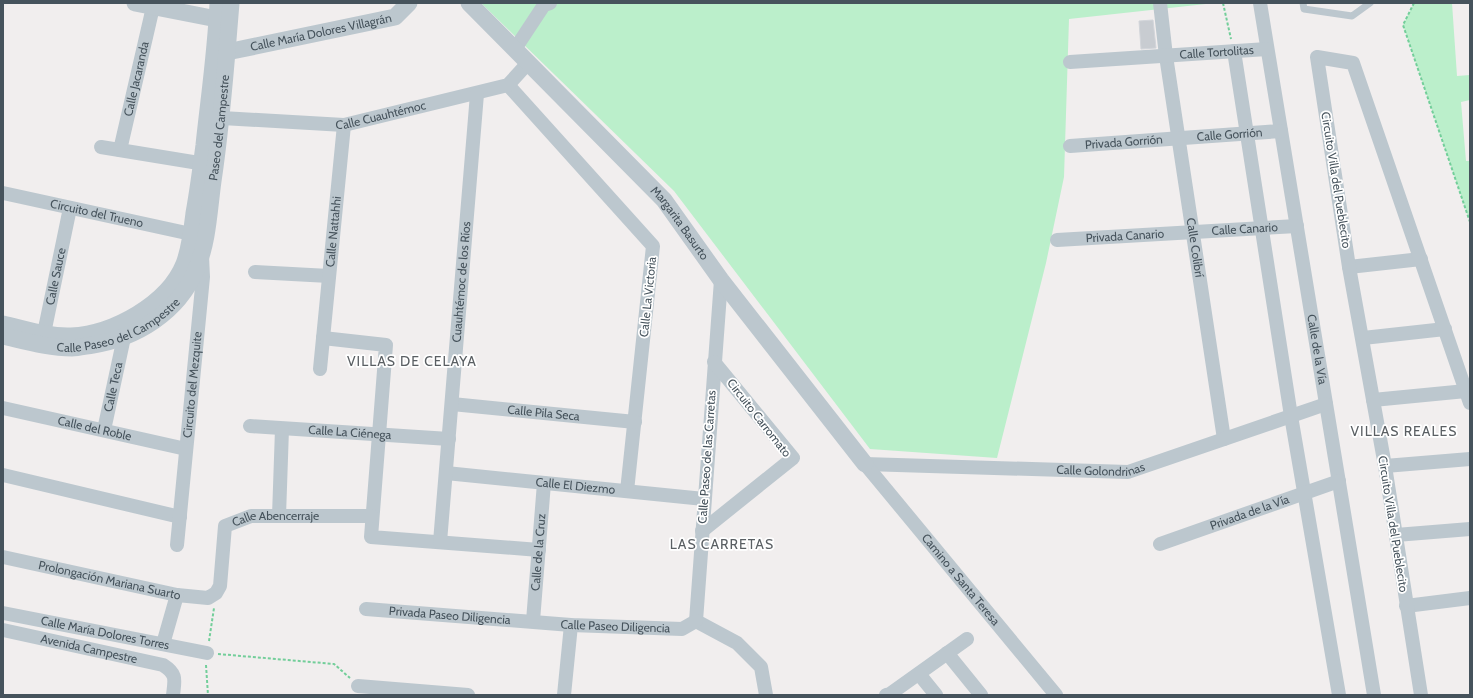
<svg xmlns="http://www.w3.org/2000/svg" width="1473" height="698" font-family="Cabin,sans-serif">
<rect width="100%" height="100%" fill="#f1eeee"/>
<g fill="#bbefcb">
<path d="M481,3H1215L1069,19L1064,177L1046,263L997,458L870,449L674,191Z"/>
<path d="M1414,3H1452L1457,76L1470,75V100L1461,102L1466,161H1470V222L1403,25Z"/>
</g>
<path fill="#c8ccd1" stroke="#d2d5da" d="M1153,20L1156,48L1141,49L1139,21Z"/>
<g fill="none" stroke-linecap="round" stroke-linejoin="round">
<g stroke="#73ce9a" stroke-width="2" stroke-dasharray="3 2" stroke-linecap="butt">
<path d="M1223,3L1231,39"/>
<path d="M1414,3L1403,25L1470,222"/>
<path d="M209,641L214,608"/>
<path d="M218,654L334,664L350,678"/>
<path d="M206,665L208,695"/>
</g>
<path stroke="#bcc7ce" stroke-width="7" d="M1303,3L1304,9L1352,16L1370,3"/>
<g stroke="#bcc7ce" stroke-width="14">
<path id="s1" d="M1160,3L1166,56L1224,439"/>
<path id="s2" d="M1260,3L1374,695"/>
<path d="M515,49L544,5L550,3"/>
<path d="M1234,51L1291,416L1339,695"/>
<path id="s3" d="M1070,62L1267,49"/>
<path d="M508,85L653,246L627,491"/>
<path id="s4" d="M222,118L344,125L508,85L528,63"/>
<path id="s5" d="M1070,146L1281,131"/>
<path d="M101,147L211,165"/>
<path id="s6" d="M120,150L153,7"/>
<path id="s7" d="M3,193L191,234"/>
<path id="s8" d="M1057,240L1297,226"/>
<path d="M1349,267L1421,259"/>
<path d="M255,272L329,276"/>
<path d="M721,280L696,621L737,643L761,667L766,695"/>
<path d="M323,338L386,345L371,537L539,550"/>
<path d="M1363,338L1445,329"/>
<path id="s9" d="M42,343L70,208"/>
<path id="s10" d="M320,369L344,125"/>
<path d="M1373,400L1466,391"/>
<path id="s11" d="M452,404L635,422"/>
<path id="s12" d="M3,408L186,449"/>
<path id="s13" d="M250,426L449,439"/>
<path id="s14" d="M104,430L126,328"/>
<path id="s15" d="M865,464L1128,472L1326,404"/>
<path id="s16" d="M865,464L1056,695"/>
<path d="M1385,466L1470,459"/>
<path id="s17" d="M446,473L704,499"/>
<path d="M3,475L180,517"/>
<path d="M279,516L282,429"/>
<path d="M702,531L793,458L714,362"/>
<path d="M1396,535L1470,529"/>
<path id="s18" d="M440,542L477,94"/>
<path id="s19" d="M1160,544L1339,481"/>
<path id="s20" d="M177,545L203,277L202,256"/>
<path id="s21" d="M3,557L177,595L208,598L216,593L220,586L225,526L251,516H372"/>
<path d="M1406,606L1470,598"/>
<path id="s22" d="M366,609L571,625L682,629L696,621"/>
<path id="s23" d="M3,613L207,653"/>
<path id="s24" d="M533,621L544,483"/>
<path id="s25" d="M3,630L163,665C177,674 175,679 173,695"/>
<path d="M163,644L177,595"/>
<path d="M947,653L981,695"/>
<path d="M919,674L936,695"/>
<path d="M358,686L468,695"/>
<path d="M564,695L571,625"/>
<path d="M886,695L890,694L967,639"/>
<path d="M1421,695L1385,466L1349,267L1317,57L1353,63L1470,403"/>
</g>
<g stroke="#bcc7ce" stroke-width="17">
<path d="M135,3L227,21"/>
<path id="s26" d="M469,3L664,200L721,280L865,464"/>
<path id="s27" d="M227,52L395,17L409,3"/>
<path d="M3,324C25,329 49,337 71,336C113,334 168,304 184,264C190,248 192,230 194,213C198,191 201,168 204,145C209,98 216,50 218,3"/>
<path id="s28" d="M3,336C25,341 49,348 72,348C78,348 86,346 93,345C136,338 178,313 196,270C208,243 209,210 213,181C222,122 226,63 231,3"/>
</g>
</g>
<g text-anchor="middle" stroke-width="3.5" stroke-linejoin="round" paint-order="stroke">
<g font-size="12" fill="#46535c" stroke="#fff">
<text dy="4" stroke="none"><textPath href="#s27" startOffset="96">Calle María Dolores Villagrán</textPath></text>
<text dy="4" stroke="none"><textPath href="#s3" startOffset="147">Calle Tortolitas</textPath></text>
<text dy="4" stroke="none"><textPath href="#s6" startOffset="73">Calle Jacaranda</textPath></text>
<text dy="4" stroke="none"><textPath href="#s4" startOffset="160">Calle Cuauhtémoc</textPath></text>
<text dy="4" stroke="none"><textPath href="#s28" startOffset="369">Paseo del Campestre</textPath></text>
<text dy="4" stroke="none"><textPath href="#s5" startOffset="160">Calle Gorrión</textPath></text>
<text dy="4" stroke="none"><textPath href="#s5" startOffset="54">Privada Gorrión</textPath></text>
<text transform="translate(1336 180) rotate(81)" y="4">Circuito Villa del Pueblecito</text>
<text dy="4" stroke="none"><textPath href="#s7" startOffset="96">Circuito del Trueno</textPath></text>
<text dy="4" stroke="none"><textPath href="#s26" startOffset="305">Margarita Basurto</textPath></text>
<text dy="4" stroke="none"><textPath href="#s8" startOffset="188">Calle Canario</textPath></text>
<text dy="4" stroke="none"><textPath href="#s10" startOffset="138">Calle Nattahhi</textPath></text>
<text dy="4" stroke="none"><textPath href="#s8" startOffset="68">Privada Canario</textPath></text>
<text dy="4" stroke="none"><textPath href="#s1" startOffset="247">Calle Colibrí</textPath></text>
<text dy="4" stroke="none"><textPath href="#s9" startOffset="68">Calle Sauce</textPath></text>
<text dy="4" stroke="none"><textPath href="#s18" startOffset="261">Cuauhtémoc de los Ríos</textPath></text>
<text transform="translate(648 297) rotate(-84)" y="4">Calle La Victoria</text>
<text dy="4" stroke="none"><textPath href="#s28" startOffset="122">Calle Paseo del Campestre</textPath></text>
<text dy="4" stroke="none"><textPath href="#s2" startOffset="351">Calle de la Vía</textPath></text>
<text dy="4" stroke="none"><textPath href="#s20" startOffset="161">Circuito del Mezquite</textPath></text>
<text dy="4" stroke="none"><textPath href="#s14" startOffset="44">Calle Teca</textPath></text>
<text dy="4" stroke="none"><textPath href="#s11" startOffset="92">Calle Pila Seca</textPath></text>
<text transform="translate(759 418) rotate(52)" y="4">Circuito Carromato</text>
<text dy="4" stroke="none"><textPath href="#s12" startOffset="94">Calle del Roble</textPath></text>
<text dy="4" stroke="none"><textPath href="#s13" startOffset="100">Calle La Ciénega</textPath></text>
<text transform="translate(707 457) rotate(-86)" y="4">Calle Paseo de las Carretas</text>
<text dy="4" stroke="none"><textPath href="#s15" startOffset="236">Calle Golondrinas</textPath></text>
<text dy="4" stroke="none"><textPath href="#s17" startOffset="130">Calle El Diezmo</textPath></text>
<text dy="4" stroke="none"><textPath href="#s19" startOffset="95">Privada de la Vía</textPath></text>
<text dy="4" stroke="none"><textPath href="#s21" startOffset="339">Calle Abencerraje</textPath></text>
<text transform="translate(1393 524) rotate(81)" y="4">Circuito Villa del Pueblecito</text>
<text dy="4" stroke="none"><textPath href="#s24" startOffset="69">Calle de la Cruz</textPath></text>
<text dy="4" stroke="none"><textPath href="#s21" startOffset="109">Prolongación Mariana Suarto</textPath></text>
<text dy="4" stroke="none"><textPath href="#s16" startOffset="150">Camino a Santa Teresa</textPath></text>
<text dy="4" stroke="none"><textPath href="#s22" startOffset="84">Privada Paseo Diligencia</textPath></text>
<text dy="4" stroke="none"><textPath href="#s22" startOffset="250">Calle Paseo Diligencia</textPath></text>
<text dy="4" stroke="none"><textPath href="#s23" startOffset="104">Calle María Dolores Torres</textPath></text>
<text dy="4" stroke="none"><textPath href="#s25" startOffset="88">Avenida Campestre</textPath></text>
</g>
<g font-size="14" letter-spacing="1" fill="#5a5f63" stroke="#fff">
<text x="412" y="366">VILLAS DE CELAYA</text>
<text x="1404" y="436">VILLAS REALES</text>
<text x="722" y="549">LAS CARRETAS</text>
</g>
</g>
<rect width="1473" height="698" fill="none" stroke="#46535c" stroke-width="8"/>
</svg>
